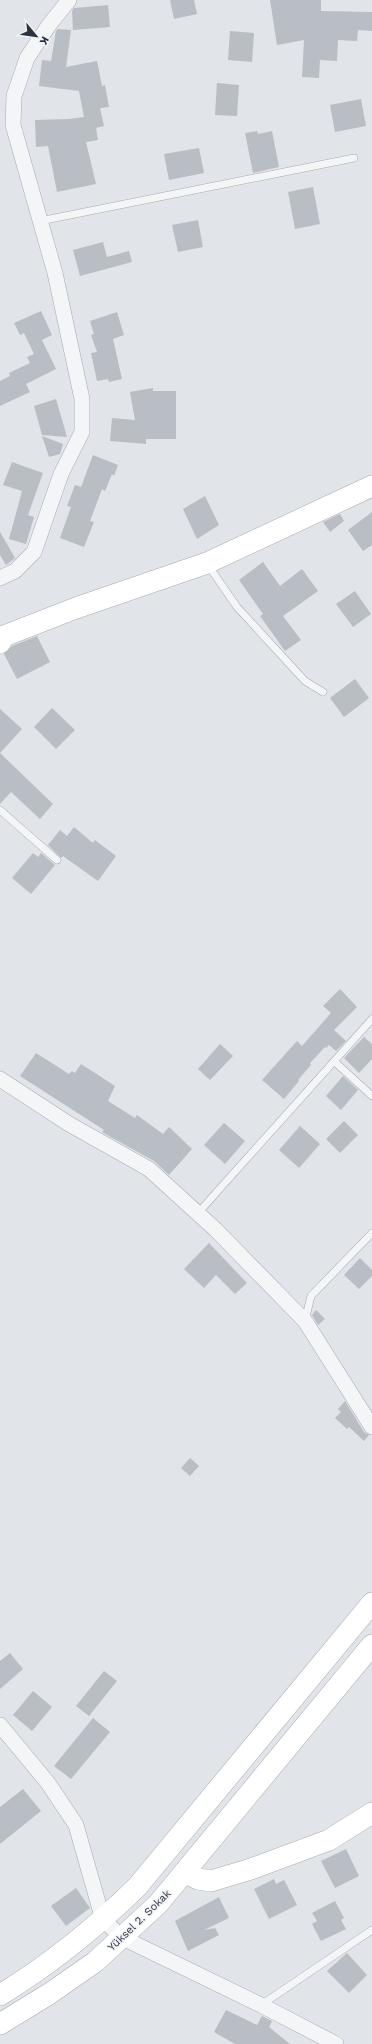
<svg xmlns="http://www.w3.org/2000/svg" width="372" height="2044" font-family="'Work Sans',sans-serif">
<rect width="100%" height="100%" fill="#e1e4e9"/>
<g fill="#b9bec5">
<path d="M170,0H194L197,14L174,19Z"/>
<path d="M270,0H321V11L372,12V31L358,30L357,41L338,40L337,61L320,60L319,78L302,77L304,40L277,45Z"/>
<path d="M108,5L110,27L73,30L72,11L74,8Z"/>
<path d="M58,29L71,30L66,67L97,61L102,86L105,85L109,107L100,108L104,126L96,128L98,140L86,142L96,184L57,192L48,146L36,147L35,120L69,119L84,117L79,91L39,86L42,60L51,61L56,31Z"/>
<path d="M230,31L254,33L252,62L228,60Z"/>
<path d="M217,83L239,85L237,116L215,115Z"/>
<path d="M361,99L366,126L335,132L330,105Z"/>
<path d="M257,131L258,134L272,131L279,167L253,173L245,133Z"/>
<path d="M199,148L204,173L169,180L164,154Z"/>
<path d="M313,187L320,224L295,229L288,192Z"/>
<path d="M198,220L203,247L178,252L172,225Z"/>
<path d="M103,242L107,257L129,251L132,262L80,276L73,250Z"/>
<path d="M41,311L52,335L42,340L56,369L26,384L30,392L0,406V381L10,376L9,373L30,363L27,357L34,354L24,333L20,335L14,323Z"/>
<path d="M117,312L124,335L113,339L122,379L109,382L108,379L97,381L91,353L97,352L91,335L94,334L90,321Z"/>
<path d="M153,388V391H176V439H146V444L110,441L112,418L135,420L130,392Z"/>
<path d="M56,399L67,437L42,435L34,406Z"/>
<path d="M42,436L63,444L60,454L49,457Z"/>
<path d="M93,455L118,465L114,476L112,474L105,491L102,489L90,521L94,522L84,547L60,538L71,507L67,506L75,485L81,487Z"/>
<path d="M12,462L43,473L28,515L34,517L26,544L9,539L22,491L3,485Z"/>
<path d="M205,496L219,525L197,539L183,509Z"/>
<path d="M372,512V545L363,551L348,530Z"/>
<path d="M340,514L344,521L330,532L323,522Z"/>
<path d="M0,532L15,558L6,565L0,555Z"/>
<path d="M263,562L280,586L302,569L318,591L283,616L301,640L285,651L260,616L263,614L239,580Z"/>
<path d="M355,591L371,614L353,627L336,604Z"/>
<path d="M37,636L50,662L17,679L4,654L12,646Z"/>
<path d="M355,679L369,698L344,717L330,698Z"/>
<path d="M52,708L75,730L56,749L34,727Z"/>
<path d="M0,709L22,729L0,753L53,804L40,819L11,792L0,804Z"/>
<path d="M74,827L93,843L95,840L116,856L98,881L63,856L61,858L48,845L60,830L67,836Z"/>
<path d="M33,853L38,857L41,853L55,865L31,894L12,878Z"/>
<path d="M340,989L357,1007L334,1030L346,1041L336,1051L329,1045L326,1048L325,1047L310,1063L311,1065L298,1080L299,1081L284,1099L262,1080L297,1041L302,1046L331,1013L323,1006Z"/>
<path d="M364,1037L372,1044V1059L359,1073L344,1058Z"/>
<path d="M220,1044L233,1056L210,1080L198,1069Z"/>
<path d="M36,1053L69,1074L72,1071L75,1073L81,1064L115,1086L108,1101L135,1118L137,1115L163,1134L169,1127L192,1149L169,1175L154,1161L109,1136L102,1132L104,1130L20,1076Z"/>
<path d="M343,1076L358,1090L341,1110L326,1096Z"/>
<path d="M344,1121L358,1135L340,1153L326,1139Z"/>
<path d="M224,1123L245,1141L225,1164L204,1145Z"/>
<path d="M300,1126L320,1144L299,1168L279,1150Z"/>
<path d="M209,1243L247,1283L235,1294L216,1275L204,1288L184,1269Z"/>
<path d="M360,1258L372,1270V1276L359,1289L344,1275Z"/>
<path d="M316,1310L325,1319L318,1325L312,1315Z"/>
<path d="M345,1401L364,1432L369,1435L364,1441L349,1427L347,1429L335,1418L341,1412L338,1409Z"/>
<path d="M190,1458L199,1466L190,1476L181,1468Z"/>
<path d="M10,1653L23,1669L0,1689V1661Z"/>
<path d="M104,1671L117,1681L89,1716L76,1706Z"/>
<path d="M33,1691L52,1707L32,1731L13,1715Z"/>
<path d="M93,1718L110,1732L71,1779L54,1766Z"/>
<path d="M23,1789L41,1811L0,1844V1807Z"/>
<path d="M346,1849L359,1876L335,1888L321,1861Z"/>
<path d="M274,1879L276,1884L284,1880L297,1905L269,1919L254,1889Z"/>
<path d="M76,1888L90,1908L66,1926L51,1906Z"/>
<path d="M219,1897L229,1918L204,1930L215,1928L219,1935L188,1951L175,1921Z"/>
<path d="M335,1901L344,1918L341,1920L346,1929L321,1941L312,1924L317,1921L312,1913Z"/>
<path d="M347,1953L367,1975L349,1993L327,1971Z"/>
<path d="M226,2010L257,2025L262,2016L272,2021L269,2027L290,2044H235L214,2032Z"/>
</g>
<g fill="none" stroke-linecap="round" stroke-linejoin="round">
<g stroke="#a7abb3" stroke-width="8">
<g id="lane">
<path d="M40,221L354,158"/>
<path d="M208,565L237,607L305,681L323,692"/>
<path d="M0,810L57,860"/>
<path d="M335,1062L372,1096"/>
<path d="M198,1213L372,1019"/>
<path d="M305,1321L311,1296L372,1233"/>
<path d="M261,2005L372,1930"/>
</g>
</g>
<g stroke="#a7abb3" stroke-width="16">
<g id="street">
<path d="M0,578L15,571L34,552L61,474L82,432V399L55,273L13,125L14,96L27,58L49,25L69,0"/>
<path d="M0,1079L69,1124L149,1169L216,1230L305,1321L372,1427"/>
<path d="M0,1725L48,1783L76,1825L103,1920L123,1938L261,2005L336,2044"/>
</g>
</g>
<g stroke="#a7abb3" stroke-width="22">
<g id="secondary">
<path d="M0,643L4,636L76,608L207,563L372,486"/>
<path d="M185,1872L198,1879L211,1881L251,1869L329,1840L372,1813"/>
<path d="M0,1995C51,1964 95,1928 137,1887L372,1603"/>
<path d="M0,2024L49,1994L95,1962L158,1904L372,1645"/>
</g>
</g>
<use href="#lane" stroke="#f4f5f7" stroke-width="7"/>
<use href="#street" stroke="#f4f5f7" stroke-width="15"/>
<use href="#secondary" stroke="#fff" stroke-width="21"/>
</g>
<g text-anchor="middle" stroke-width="3" stroke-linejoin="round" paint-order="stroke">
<g font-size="11" fill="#2b333f" stroke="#f1f3f6">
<text transform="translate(139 1920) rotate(-44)" y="4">Yüksel 2. Sokak</text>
</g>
</g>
<g transform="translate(36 36) rotate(119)" stroke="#f1f3f6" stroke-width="3" paint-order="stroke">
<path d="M0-3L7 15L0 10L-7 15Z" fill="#2b333f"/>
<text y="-6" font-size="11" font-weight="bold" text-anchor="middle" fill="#2b333f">K</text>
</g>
</svg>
